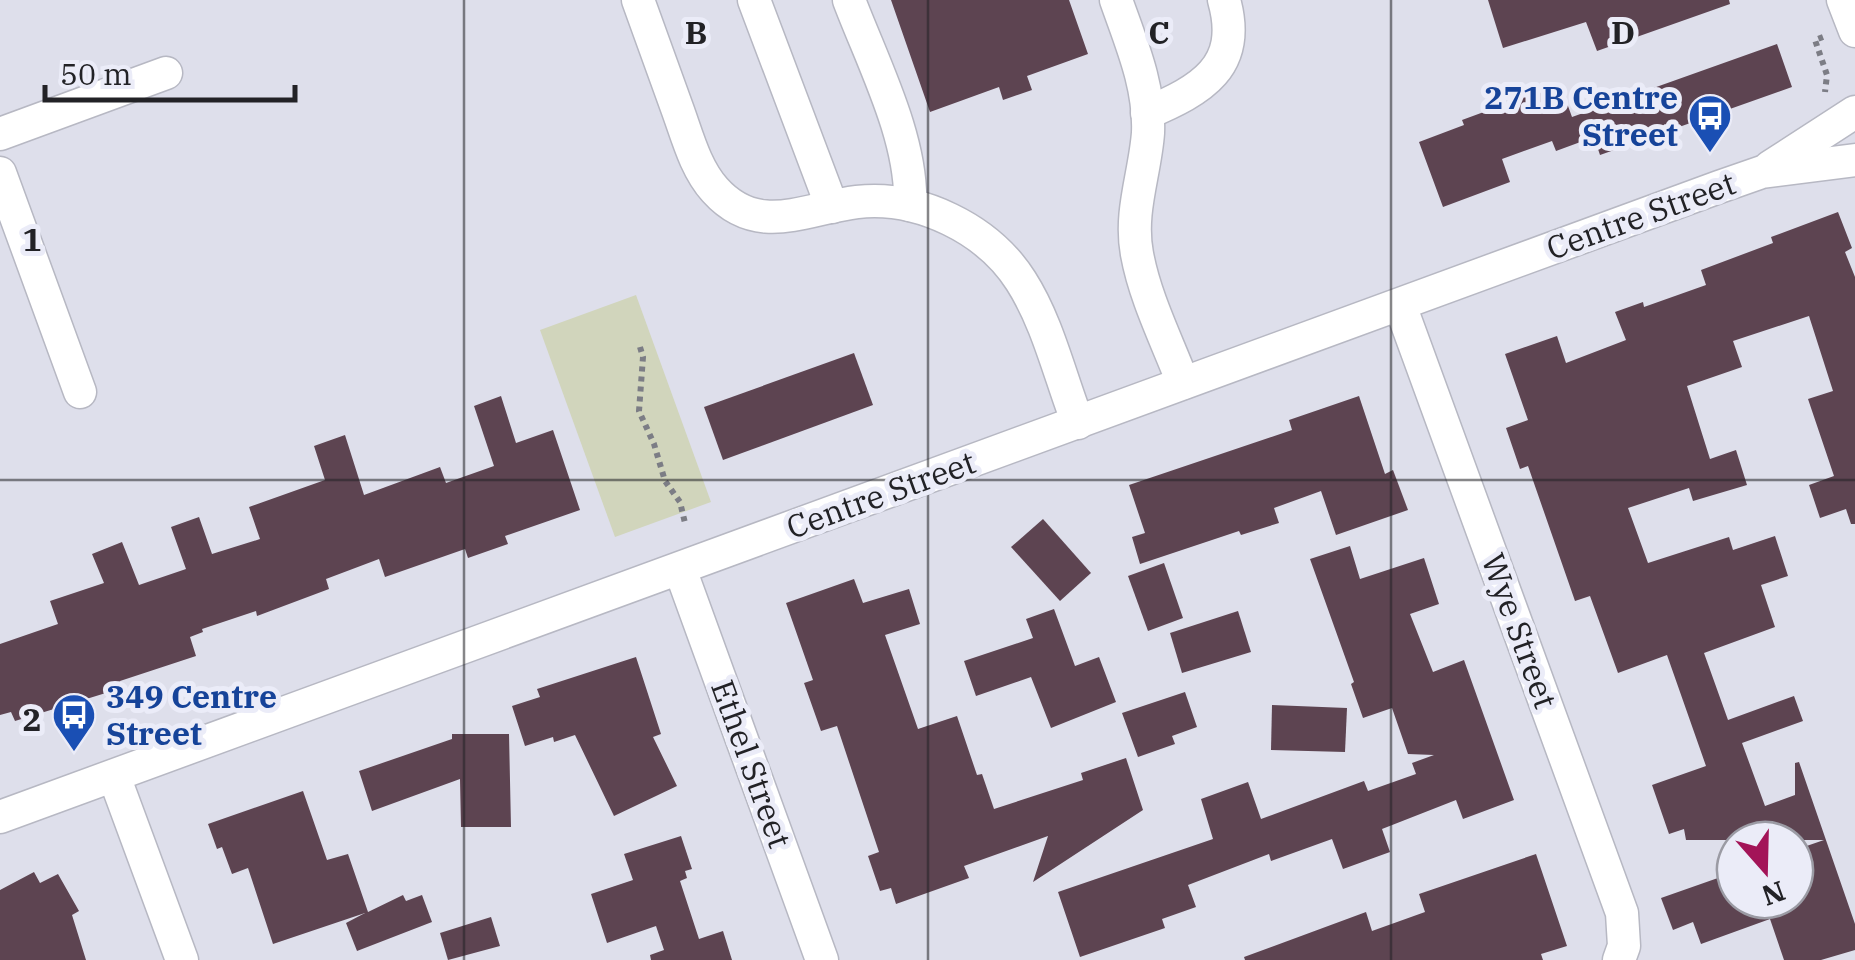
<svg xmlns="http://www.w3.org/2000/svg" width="1855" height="960" font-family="'IBM Plex Serif',serif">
<rect width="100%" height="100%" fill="#dedfeb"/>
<path fill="#d1d5bc" d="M636,295L711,502L615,537L540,330Z"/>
<g fill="#5d4451">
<path d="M891,0H1069L1088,54L1027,76L1032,90L1003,100L999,87L930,112Z"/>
<path d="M1488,0H1729L1730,4L1597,51L1586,22L1503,48Z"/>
<path d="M1777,44L1792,87L1600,155L1594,137L1556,151L1552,141L1502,159L1510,182L1443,207L1419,142L1464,125L1462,120L1560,84L1572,117Z"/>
<path d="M1838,212L1852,248L1845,252L1855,277V524H1851L1846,509L1820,518L1809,485L1834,476L1808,399L1833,391L1809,316L1733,341L1742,367L1687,386L1710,459L1736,450L1747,485L1693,501L1689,488L1628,508L1648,563L1729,537L1733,550L1775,536L1788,576L1761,585L1775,627L1704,653L1728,720L1794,696L1803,721L1742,743L1765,806L1795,795V763L1799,762L1855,924V950L1821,960H1784L1770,919L1701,944L1693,922L1673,930L1661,898L1735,872V900H1795V850L1824,840H1795V831L1768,840H1686L1684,829L1669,834L1652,785L1706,766L1667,655L1618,673L1590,596L1575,601L1528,466L1520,469L1506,428L1528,420L1505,354L1557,336L1566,363L1626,340L1615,312L1643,302L1644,307L1706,285L1701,270L1773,243L1771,237Z"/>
<path d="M854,353L873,405L723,460L704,407Z"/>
<path d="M501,396L516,443L553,430L580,510L505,536L508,544L468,558L465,549L385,577L379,559L326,579L329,589L257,616L256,611L202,629L203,632L190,637L196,656L120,681L122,688L15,721L11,712L0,715V644L58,624L50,601L104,583L92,554L122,542L139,585L186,569L171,527L199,517L212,554L260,539L249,507L325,480L314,446L345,435L364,495L440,467L446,483L494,466L474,406Z"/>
<path d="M1359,396L1385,474L1393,470L1408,510L1336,535L1321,491L1274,508L1279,523L1241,535L1239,531L1140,564L1132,537L1145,533L1129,485L1292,430L1289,420Z"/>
<path d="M1043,519L1091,573L1060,601L1011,547Z"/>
<path d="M1350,546L1360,579L1424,558L1439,604L1410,614L1433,672L1464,660L1514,800L1463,819L1456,800L1382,829L1390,852L1343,869L1332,839L1271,861L1269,854L1188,885L1196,907L1162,919L1165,928L1080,957L1058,892L1213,839L1201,799L1248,782L1261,819L1364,781L1368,791L1416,774L1412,763L1434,755L1408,754L1392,708L1363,718L1351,684L1354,682L1310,559Z"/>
<path d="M1164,563L1183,618L1148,631L1128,576Z"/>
<path d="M854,579L863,603L909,589L920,624L885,635L918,729L957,716L977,775L982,774L994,809L1083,780L1081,773L1126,758L1143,810L1033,882L1048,836L964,866L969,878L896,904L891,888L880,891L868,856L879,852L837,726L821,731L804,683L813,680L786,603Z"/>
<path d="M1054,609L1075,666L1099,657L1116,702L1051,728L1031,677L976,696L964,661L1033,638L1026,619Z"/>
<path d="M1238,611L1251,652L1182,673L1170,633Z"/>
<path d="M636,657L661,734L653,737L677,786L614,816L575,735L554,742L553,737L525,746L512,706L540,697L537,689Z"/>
<path d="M1185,692L1197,727L1172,736L1175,744L1138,757L1122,713Z"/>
<path d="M1272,705L1347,708L1345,752L1271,750Z"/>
<path d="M452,734H509L511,827H461L460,779L372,811L359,771L452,739Z"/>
<path d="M303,791L327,860L348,854L368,912L403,895L406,901L422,895L432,922L357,951L346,923L365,913L273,944L248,868L232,874L222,847L217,849L208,824Z"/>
<path d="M681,836L692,869L685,871L687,878L680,881L699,939L723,931L732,960H651L650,955L664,950L656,926L607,943L591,894L633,880L624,854Z"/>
<path d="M1536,854L1567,946L1541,954L1543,960H1245L1244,957L1366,912L1372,931L1425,912L1419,894Z"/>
<path d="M34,872L40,883L58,874L79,911L72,915L86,960H0V890Z"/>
<path d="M491,917L500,946L448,960L440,933Z"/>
</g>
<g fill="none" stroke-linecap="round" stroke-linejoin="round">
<g stroke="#b7b8c3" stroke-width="35">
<g id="minor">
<path d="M638,0C651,36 664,72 677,108C687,135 695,168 715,190C758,238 806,208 857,202C919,195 988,229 1021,281C1048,323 1060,377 1078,423"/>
<path d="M754,0L832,207"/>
<path d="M849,0C872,61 913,139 910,205"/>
<path d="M1116,0C1131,43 1150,86 1148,133C1145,174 1129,212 1137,254C1145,298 1167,341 1183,383"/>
<path d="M1843,0L1855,31"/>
<path d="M1147,113C1201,90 1243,67 1224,0"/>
<path d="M0,134L166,73"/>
<path d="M1770,167L1855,112"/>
<path d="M0,173L80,392"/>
<path d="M1400,305L1622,913L1624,946L1619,960"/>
<path d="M680,569L822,960"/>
<path d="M114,776L182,960"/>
<path d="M0,817L1719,187L1762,172L1855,160"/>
</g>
</g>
<g stroke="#7c7d85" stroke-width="6" stroke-dasharray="5 5" stroke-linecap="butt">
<path d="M1823,37L1815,40L1827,75L1825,92"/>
<path d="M640,347L643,357L639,411L654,444L665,481L680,502L685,523"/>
</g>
<use href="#minor" stroke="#fff" stroke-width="32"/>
</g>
<path fill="none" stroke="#222226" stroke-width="2.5" stroke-opacity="0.55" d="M464,0V960M928,0V960M1391,0V960M0,480H1855"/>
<defs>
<g id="bus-pin" transform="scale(2.25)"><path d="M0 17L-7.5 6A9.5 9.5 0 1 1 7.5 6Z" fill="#1a4fb4" stroke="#ebecf8"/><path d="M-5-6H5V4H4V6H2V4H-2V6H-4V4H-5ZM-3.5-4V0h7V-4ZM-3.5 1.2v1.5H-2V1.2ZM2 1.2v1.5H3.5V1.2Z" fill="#fff"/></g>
</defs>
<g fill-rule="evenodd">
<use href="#bus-pin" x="1710" y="116"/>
<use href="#bus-pin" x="74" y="715"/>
</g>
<g text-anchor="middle" stroke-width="10" stroke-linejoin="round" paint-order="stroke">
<g font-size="32" font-weight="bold" fill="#164399" stroke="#ebecf8" text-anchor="end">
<text x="1678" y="109">271B Centre<tspan x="1678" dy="37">Street</tspan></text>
<text x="106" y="708" text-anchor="start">349 Centre<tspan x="106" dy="37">Street</tspan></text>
</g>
<g font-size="32" fill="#222226" stroke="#ebecf8">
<text transform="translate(1641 216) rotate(-20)" y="11">Centre Street</text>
<text transform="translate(881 495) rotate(-20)" y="11">Centre Street</text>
<text transform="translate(1519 631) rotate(70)" y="11">Wye Street</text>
<text transform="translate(751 764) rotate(70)" y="11">Ethel Street</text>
</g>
</g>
<g font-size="32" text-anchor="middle" font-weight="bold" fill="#222226" stroke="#ebecf8" stroke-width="10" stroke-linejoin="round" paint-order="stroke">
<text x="696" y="44">B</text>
<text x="1159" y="44">C</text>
<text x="1623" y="44">D</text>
<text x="32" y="251">1</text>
<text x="32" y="731">2</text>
</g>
<g transform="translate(1765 870) rotate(160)"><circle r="48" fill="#ebecf8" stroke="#9b9ba4" stroke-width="2.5"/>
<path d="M0-8L18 38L0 25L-18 38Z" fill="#a31458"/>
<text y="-15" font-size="28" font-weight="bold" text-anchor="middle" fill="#222226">N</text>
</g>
<path d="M45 85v15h250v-15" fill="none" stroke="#222226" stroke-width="5"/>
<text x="60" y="85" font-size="30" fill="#222226" stroke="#ebecf8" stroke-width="8" paint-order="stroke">50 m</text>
</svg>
